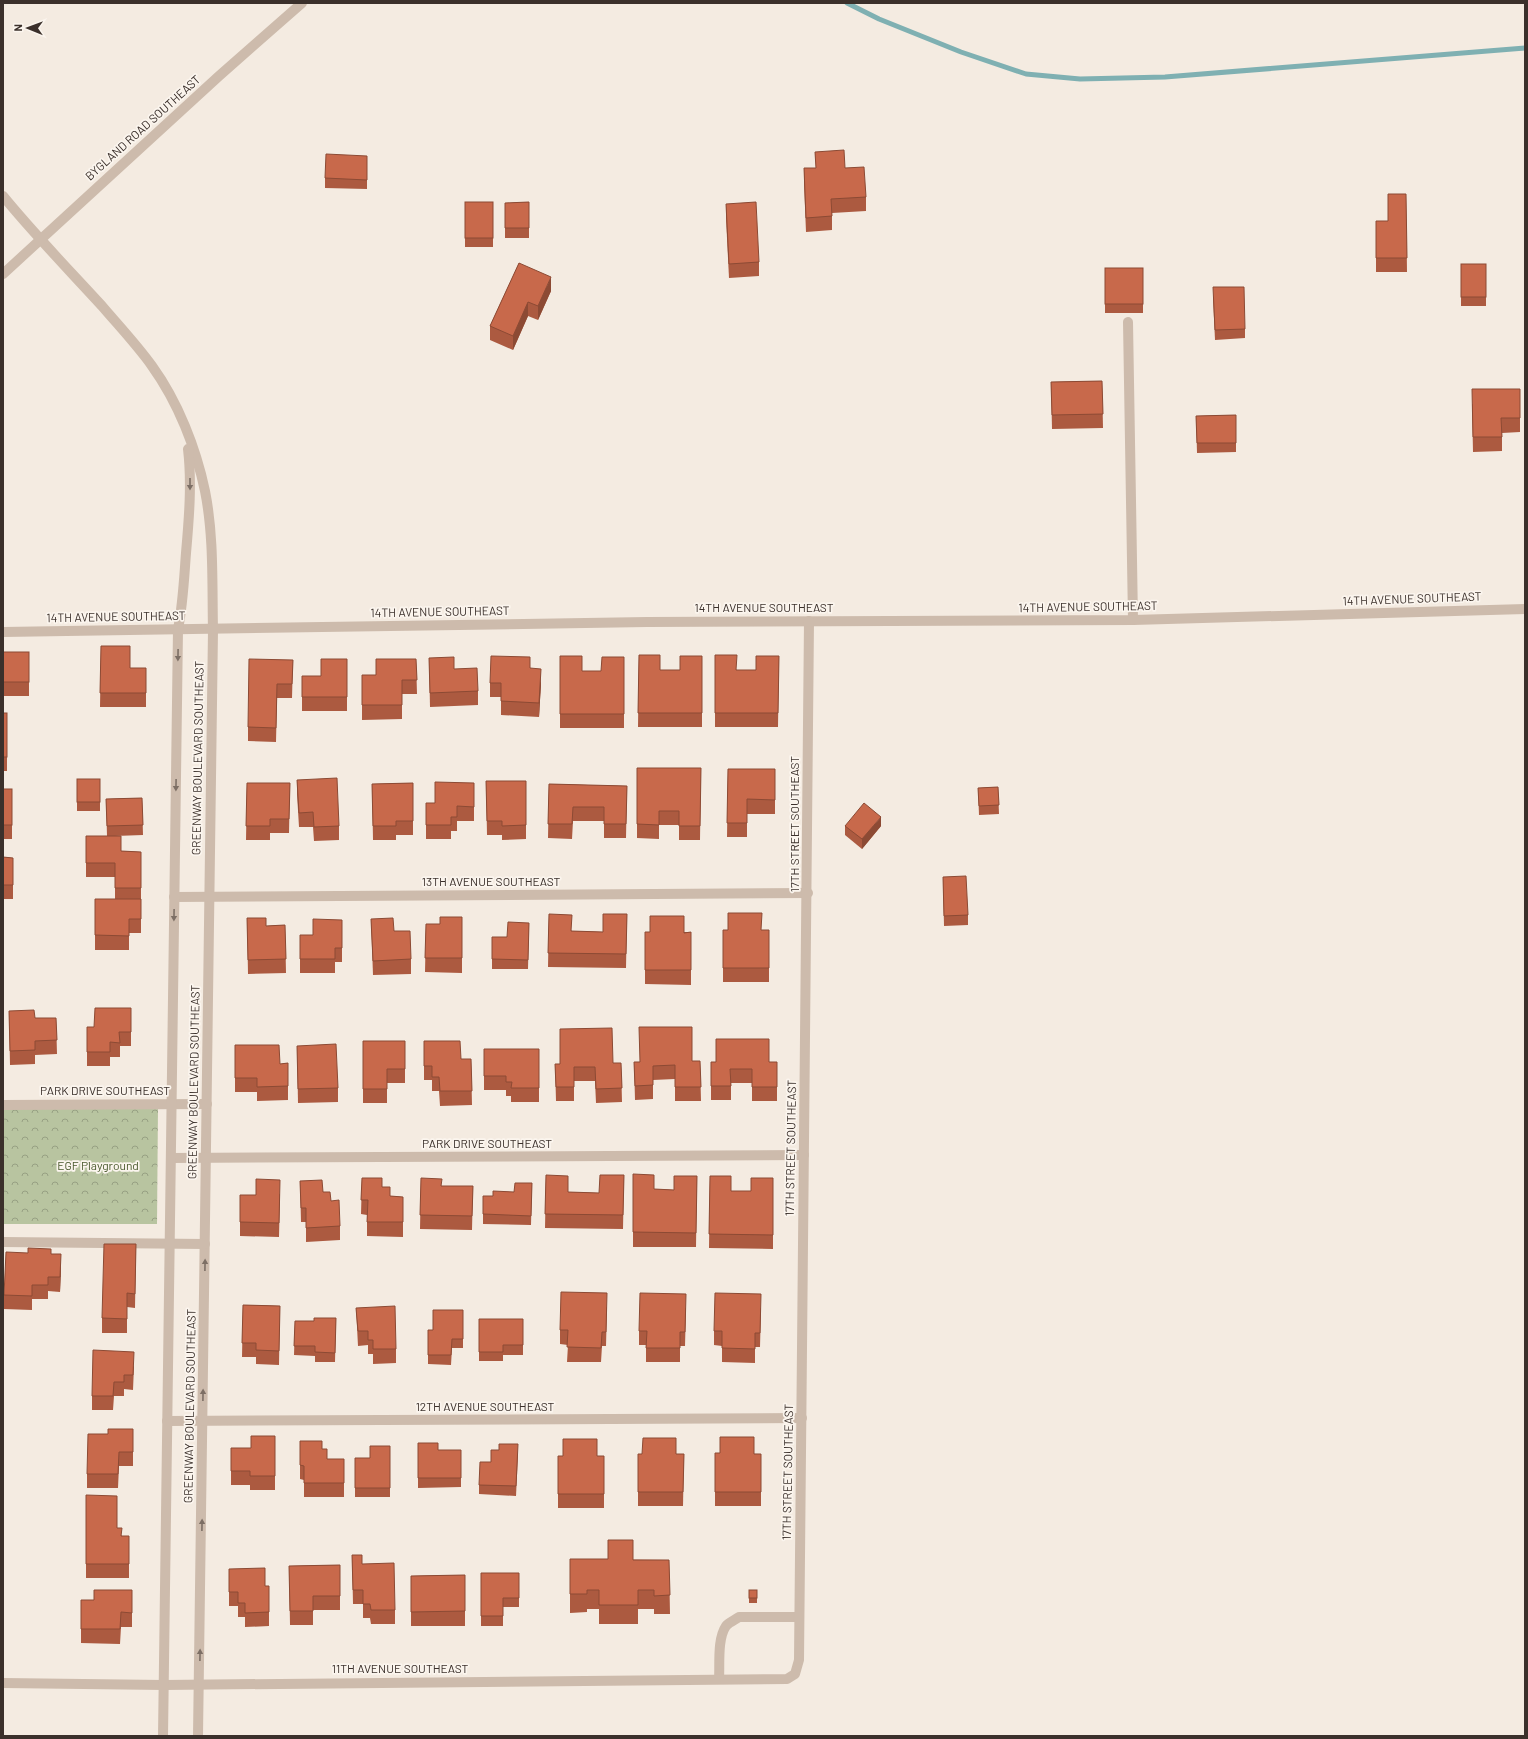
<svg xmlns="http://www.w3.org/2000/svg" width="1528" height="1739" font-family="Barlow,sans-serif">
<defs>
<pattern id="park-crowns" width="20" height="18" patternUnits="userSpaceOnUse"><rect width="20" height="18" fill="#b8c4a0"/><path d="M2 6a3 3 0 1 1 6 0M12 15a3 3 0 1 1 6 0" fill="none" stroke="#97a083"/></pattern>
</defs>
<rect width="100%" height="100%" fill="#f4ebe1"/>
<path fill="url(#park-crowns)" d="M158,1106L157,1224H3V1108Z"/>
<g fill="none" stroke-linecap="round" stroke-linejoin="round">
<path stroke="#7fb0b2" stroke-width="5" d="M847,3L879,19L961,52L1026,74L1080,79L1165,77L1525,48"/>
<g stroke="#cdbbac" stroke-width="10">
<path d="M3,196C34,234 69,270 102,306C119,326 137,345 152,366C178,402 196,448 205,491C214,536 212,584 213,630L198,1736"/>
<path d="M3,274L219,76L302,3"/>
<path d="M1128,322L1133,620"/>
<path d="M3,632L647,622L1133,620L1525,609"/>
<path d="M174,897L808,893"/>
<path d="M3,1105L207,1104"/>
<path d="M171,1158L804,1155"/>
<path d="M3,1242L205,1244"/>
<path d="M167,1421L802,1418"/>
<path d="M719,1679C720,1665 717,1639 726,1626C729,1622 735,1620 739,1617H799"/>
<path d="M3,1683L164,1685L787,1679L795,1674L799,1660L809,621"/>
<path d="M163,1736L178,629C183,604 184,579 186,553C189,519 192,483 188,449"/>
</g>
</g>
<g fill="#ac5a40">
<path d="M815,152L845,168L866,197V211L832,213V230L806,232L804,183V168H816Z"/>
<path d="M367,165V189L325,188V178Z"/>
<path d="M1406,194L1407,272H1376V221H1388Z"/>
<rect x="465" y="202" width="28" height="45"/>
<path d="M529,202V238H505V203Z"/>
<path d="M726,204L759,262V276L729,278L726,218Z"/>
<path d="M519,263L551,291L538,320L528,316L513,350L490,340V326Z"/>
<rect x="1461" y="264" width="25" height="42"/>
<rect x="1105" y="268" width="38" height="45"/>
<path d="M1213,297L1245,329V338L1215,340Z"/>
<path d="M1102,381L1103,428L1052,429L1051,382Z"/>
<path d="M1472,404L1520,418V432L1502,433V451L1473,452Z"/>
<path d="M1236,415V452L1197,453L1196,416Z"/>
<path d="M101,646L130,668H146V707H100Z"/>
<rect x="3" y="652" width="26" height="44"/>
<path d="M639,655L660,670H680L702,656V727H638Z"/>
<path d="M715,655L737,670H756L779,656L778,727H715Z"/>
<path d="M560,656L582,671H601L624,657V728H560Z"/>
<path d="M429,658L454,669L478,691V705L430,707Z"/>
<path d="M347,659V711H302V676H321Z"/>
<path d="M416,659L417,694H402V719L362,720V690L376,675Z"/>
<path d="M293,660L292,698H277L276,742L248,741V727Z"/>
<path d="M530,668L541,683L539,717L501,715V697H490V683Z"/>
<rect x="3" y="713" width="4" height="58"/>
<path d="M637,768H701L700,840H679V825H659V839L637,838Z"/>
<path d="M728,769H775V814H747V837H727Z"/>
<rect x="77" y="779" width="23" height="32"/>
<path d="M297,780L339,826V840L314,841L313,827H299L297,794Z"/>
<path d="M486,781H526V839L502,840V835H487Z"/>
<path d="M247,783H290L289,833H270V840H246Z"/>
<path d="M413,783V835H396V840H373L372,784Z"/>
<path d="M474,783V821H457V831H451V839H426V803H435Z"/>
<path d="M549,784L627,786L626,838H604V821H573L572,839L548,838Z"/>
<path d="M998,787L999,814L979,815L978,788Z"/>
<rect x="3" y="789" width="9" height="50"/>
<path d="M142,798L143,835L115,836L121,851L141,852V933H129V950H95V899H115V877H86V836H107L106,799Z"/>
<path d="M845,826H881L862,849L845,835Z"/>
<path d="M3,857L13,858V899H3Z"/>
<path d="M943,877L968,915V925L944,926Z"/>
<path d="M549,914L572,931L603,932L627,914L626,968L548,967Z"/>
<path d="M462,917V973L425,972L426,924H440Z"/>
<path d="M247,918L266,926L285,925L286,973L248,974Z"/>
<path d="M371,919L394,931L411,959V974L373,975Z"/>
<path d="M342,920V962H335V973H300V935H313Z"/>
<path d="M529,923L528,969H492V937H507Z"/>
<rect x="723" y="930" width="46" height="52"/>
<path d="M645,932H691V985L645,984Z"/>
<path d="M131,1008V1046H120V1057H110V1066H87V1027H94Z"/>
<path d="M9,1011L35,1018H56L57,1054L35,1055V1064L10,1065Z"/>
<path d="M363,1041H405V1083H387V1103H363Z"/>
<path d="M424,1041L461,1059H471L472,1105L440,1106L439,1091H432V1080H424Z"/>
<path d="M235,1045L280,1064L288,1063V1100L257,1101V1092H235Z"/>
<path d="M297,1046L338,1088V1102L298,1103Z"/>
<path d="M484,1049H539V1102H511V1096H506V1090H484Z"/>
<path d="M700,1061L701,1101H675V1079L653,1080V1099L635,1100L634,1062Z"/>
<path d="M711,1062H777V1101H752V1083H731V1100H711Z"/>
<path d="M621,1063L622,1102L596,1103L595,1081H574V1101H556L555,1064Z"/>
<path d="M633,1174L654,1189L674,1190L697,1176L696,1247H633Z"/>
<path d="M546,1175L568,1192L599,1193L624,1175L623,1229L545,1228Z"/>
<path d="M710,1176L731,1191H751L773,1178V1249L709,1248Z"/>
<path d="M362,1178L382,1187L390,1196L403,1197V1237L367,1236V1215L361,1214Z"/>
<path d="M421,1178L442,1186H473L472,1230L420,1229Z"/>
<path d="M300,1181L323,1192L340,1226V1240L306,1242V1222H301Z"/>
<path d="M532,1183L531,1225L483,1224V1214L493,1196L514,1192Z"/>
<path d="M280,1194L279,1237L240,1236V1195H256Z"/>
<path d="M136,1244L135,1308L127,1307V1333H102V1318Z"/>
<path d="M51,1254L61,1268L60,1292L48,1291V1299H32V1310L4,1309V1295Z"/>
<path d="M243,1305L280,1306L279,1365L256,1364V1357H242Z"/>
<path d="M607,1307L606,1346H602L601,1362H567L568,1345L560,1344V1330Z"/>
<path d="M356,1308L396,1349V1363L373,1364V1354H368V1345L358,1346Z"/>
<path d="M686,1308L685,1346H680V1362H646V1345H639V1331Z"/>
<path d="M761,1308L760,1347H755V1363L722,1362V1346L714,1345V1331Z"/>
<path d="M463,1310V1348H452L451,1365L428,1364V1330H433Z"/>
<path d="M336,1318L335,1362H315V1356L294,1355L295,1321H314Z"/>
<path d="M479,1319H523V1355H503V1361H479Z"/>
<path d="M134,1366L133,1390L124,1389V1396H114L113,1410H92V1396Z"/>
<path d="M133,1429V1466H119L118,1488H87V1474L108,1434Z"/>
<path d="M275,1436V1490H250V1485H231V1448H251Z"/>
<path d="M300,1441L322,1449L327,1459H344V1497H304V1480L300,1479Z"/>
<path d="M418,1443L438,1450H461V1487L418,1488Z"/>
<path d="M390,1446V1497H355V1458H370Z"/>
<path d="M715,1453L761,1454V1506H715Z"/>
<path d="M518,1454L516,1496L479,1494V1485L491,1462Z"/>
<path d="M638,1454H684L683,1506H638Z"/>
<rect x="558" y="1456" width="46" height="52"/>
<path d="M86,1495L122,1536H129V1578H86Z"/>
<path d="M352,1555L362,1564L395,1610V1624H371L370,1618H363V1604H353Z"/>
<path d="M570,1559L669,1560L670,1614H654V1609H638V1624H599V1609H587V1612L570,1613Z"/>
<path d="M340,1565V1610H313V1625H290L289,1566Z"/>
<path d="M229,1569L265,1586L269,1612V1626L245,1627V1617H238V1606H229Z"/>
<path d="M481,1573H519V1607H503V1626H481Z"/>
<path d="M465,1575V1626H411V1576Z"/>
<path d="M132,1590V1627H121L120,1644L81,1643V1600H94Z"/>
<rect x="749" y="1590" width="8" height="13"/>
</g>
<g fill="#8c4a34">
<path d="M551,277V291L538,320V306Z"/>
<path d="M528,302V316L513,350V336Z"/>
<path d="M541,669V683L539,717V703Z"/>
<path d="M881,817V826L862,849V839Z"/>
<path d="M61,1254V1268L60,1292V1277Z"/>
</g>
<g fill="#c8694b" stroke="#8c4a34">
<path d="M844,150L845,168L864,167L866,197L831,199L832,216L806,218L804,168H816L815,152Z"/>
<path d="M326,154L367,156V180L325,178Z"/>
<path d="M1388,194H1406L1407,258H1376V221H1388Z"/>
<rect x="465" y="202" width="28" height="36"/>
<path d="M529,202V228H505V203Z"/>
<path d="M756,202L759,262L729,264L726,204Z"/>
<path d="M519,263L551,277L538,306L528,302L513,336L490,326Z"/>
<rect x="1461" y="264" width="25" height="33"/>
<rect x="1105" y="268" width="38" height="36"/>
<path d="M1213,287H1244L1245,329L1215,330Z"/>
<path d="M1102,381L1103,414L1052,415L1051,382Z"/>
<path d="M1472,389H1520V418H1501L1502,437H1473Z"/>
<path d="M1236,415V443H1197L1196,416Z"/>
<path d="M101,646H130V668H146V693H100Z"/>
<rect x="3" y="652" width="26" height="30"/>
<path d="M639,655H660V670H680V656H702V713H638Z"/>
<path d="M715,655H737L736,670H756V656H779L778,713H715Z"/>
<path d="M491,656L530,657V668L541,669L539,703L501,701V683H490Z"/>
<path d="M560,656H582V671H601L602,657H624V714H560Z"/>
<path d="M454,657V669L477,668L478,691L430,693L429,658Z"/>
<path d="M249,659L293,660L292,684H277L276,728L248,727Z"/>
<path d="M321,659H347V697H302V676H321Z"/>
<path d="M376,659H416L417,680H402V705H362V675H376Z"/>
<rect x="3" y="713" width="4" height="44"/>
<path d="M637,768H701L700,826H679V811H659V825L637,824Z"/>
<path d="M728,769H775V800L747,799V823H727Z"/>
<path d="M337,778L339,826L314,827L313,812L299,813L297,780Z"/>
<rect x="77" y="779" width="23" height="23"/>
<path d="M486,781H526V825L502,826V821H487Z"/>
<path d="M435,782L474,783V807L457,806V817H451V825H426V803H435Z"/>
<path d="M247,783H290L289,819H270V826H246Z"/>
<path d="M413,783V821H396V826H373L372,784Z"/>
<path d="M549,784L627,786L626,824H604V807H573L572,824H548Z"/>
<path d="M998,787L999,805L979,806L978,788Z"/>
<rect x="3" y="789" width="9" height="36"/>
<path d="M142,798L143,825L107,826L106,799Z"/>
<path d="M864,803L881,817L862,839L845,826Z"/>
<path d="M86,836H121V851L141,852V888H115V863H86Z"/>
<path d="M3,857L13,858V885H3Z"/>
<path d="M966,876L968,915L944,916L943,877Z"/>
<path d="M95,899H141V919H129V936L95,935Z"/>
<path d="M728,913H762L761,930H769V968H723V930H728Z"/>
<path d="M549,914L572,915L571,931L603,932V914H627L626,954L548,953Z"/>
<path d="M650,916H684V933L691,932V970H645V932H650Z"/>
<path d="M440,917H462V958H425L426,924H440Z"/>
<path d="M247,918H266V926L285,925L286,959L248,960Z"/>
<path d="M393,918L394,931H410L411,959L373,961L371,919Z"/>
<path d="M313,919L342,920V948H335V959H300V935H313Z"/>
<path d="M508,922L529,923L528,960L492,959V937H507Z"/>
<path d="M95,1008H131V1032H119L120,1043L110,1042V1052H87V1027H94Z"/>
<path d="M34,1010L35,1018H56L57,1040L35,1041V1050L10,1051L9,1011Z"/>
<path d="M639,1027H692V1061H700L701,1087H675V1065L653,1066V1085L635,1086L634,1062H640Z"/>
<path d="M612,1028L613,1063H621L622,1088L596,1089L595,1067H574V1087H556L555,1064H560V1029Z"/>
<path d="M716,1039H769V1062H777V1087H752V1069H730L731,1086H711V1062H716Z"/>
<path d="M363,1041H405V1069H387V1089H363Z"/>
<path d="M424,1041H460L461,1059H471L472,1091H440L439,1077H432V1066H424Z"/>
<path d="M336,1044L338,1088L298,1089L297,1046Z"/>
<path d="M235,1045H279L280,1064L288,1063V1086L257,1087V1078H235Z"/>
<path d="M484,1049H539V1088H511L512,1082H506V1076H484Z"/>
<path d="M633,1174L654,1175V1189L674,1190V1176H697L696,1233L633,1232Z"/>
<path d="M546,1175L568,1176V1192L599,1193L600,1175H624L623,1215L545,1214Z"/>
<path d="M710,1176H731V1191H751V1178H773V1235L709,1234Z"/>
<path d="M362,1178H382V1187H390V1196L403,1197V1222H367L368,1200H361Z"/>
<path d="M421,1178L442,1179L441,1186H473L472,1216L420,1215Z"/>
<path d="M256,1179L280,1180L279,1223L240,1222V1195H256Z"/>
<path d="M322,1180L323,1192H330L331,1201L339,1200L340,1226L306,1228V1208H301L300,1181Z"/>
<path d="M515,1183H532L531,1216L483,1214V1196H493V1191L514,1192Z"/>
<path d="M104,1244H136L135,1294L127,1293V1319L102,1318Z"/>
<path d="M28,1248L51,1249V1254H61L60,1277H48V1285H32V1296L4,1295L6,1252L28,1253Z"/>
<path d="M561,1292L607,1293L606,1332H602L601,1348L567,1347L568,1330H560Z"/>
<path d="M640,1293L686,1294L685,1332H680V1348H646L647,1331H639Z"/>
<path d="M715,1293L761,1294L760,1333H755V1349L722,1348V1331H714Z"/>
<path d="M243,1305L280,1306L279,1351L256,1350V1343H242Z"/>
<path d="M395,1306L396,1349H373V1340H368V1331H358L356,1308Z"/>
<path d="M433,1310H463V1339H452L451,1355H428V1330H433Z"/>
<path d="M314,1318H336L335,1353L315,1352V1346H294L295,1321H314Z"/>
<path d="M479,1319H523V1345H503V1352H479Z"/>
<path d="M93,1350L134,1352L133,1375H124V1382H114L113,1396H92Z"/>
<path d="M108,1429H133V1452H119L118,1474H87L88,1434H108Z"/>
<path d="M251,1436H275V1476H250V1471H231V1448H251Z"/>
<path d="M720,1437H754V1454H761V1492H715V1453H720Z"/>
<path d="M643,1438H676V1454H684L683,1492H638V1454H642Z"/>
<path d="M563,1439H597V1456H604V1494H558V1456H563Z"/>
<path d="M300,1441H322V1449H327V1459H344V1483H304V1466L300,1465Z"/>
<path d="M418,1443H438V1450H461V1478H418Z"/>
<path d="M499,1444H518L516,1486L479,1485L480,1462H491V1450H499Z"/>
<path d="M370,1446H390V1488H355V1458H370Z"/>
<path d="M86,1495L117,1496V1528H122L121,1536H129V1564H86Z"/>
<path d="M608,1540H633V1560H669L670,1595L654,1596V1590H638V1605H599V1590H587V1594H570V1559H608Z"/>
<path d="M352,1555H362V1564L394,1563L395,1610H371L370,1604H363V1590H353Z"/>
<path d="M340,1565V1596H313V1611H290L289,1566Z"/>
<path d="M265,1568V1586H269V1612L245,1613V1603H238V1592H229V1569Z"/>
<path d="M481,1573H519V1598H503V1616H481Z"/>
<path d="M465,1575V1611L411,1612V1576Z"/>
<path d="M94,1590H132V1613L121,1612L120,1629H81V1600H94Z"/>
<rect x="749" y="1590" width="8" height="8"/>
</g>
<defs><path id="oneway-solid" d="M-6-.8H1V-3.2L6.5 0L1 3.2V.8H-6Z"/></defs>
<g fill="#7d6f65">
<use href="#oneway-solid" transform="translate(190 484) rotate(90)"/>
<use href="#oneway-solid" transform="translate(178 655) rotate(91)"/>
<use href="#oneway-solid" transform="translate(176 785) rotate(91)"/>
<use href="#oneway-solid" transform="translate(174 915) rotate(91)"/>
<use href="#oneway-solid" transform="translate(205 1265) rotate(-89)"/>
<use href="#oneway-solid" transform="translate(203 1395) rotate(-89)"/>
<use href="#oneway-solid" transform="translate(202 1525) rotate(-89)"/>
<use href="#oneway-solid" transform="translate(200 1655) rotate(-89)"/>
</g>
<g text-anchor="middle" stroke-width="3.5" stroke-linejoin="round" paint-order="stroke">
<g font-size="12" fill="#3b302b" stroke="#fbf5ee">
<text transform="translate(143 128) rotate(-42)" y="4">BYGLAND ROAD SOUTHEAST</text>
<text transform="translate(1412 599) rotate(-2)" y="4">14TH AVENUE SOUTHEAST</text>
<text transform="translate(1088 607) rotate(-1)" y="4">14TH AVENUE SOUTHEAST</text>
<text x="764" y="612">14TH AVENUE SOUTHEAST</text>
<text transform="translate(440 612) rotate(-1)" y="4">14TH AVENUE SOUTHEAST</text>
<text transform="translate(116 617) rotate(-1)" y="4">14TH AVENUE SOUTHEAST</text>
<text transform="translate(198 758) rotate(-89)" y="4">GREENWAY BOULEVARD SOUTHEAST</text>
<text transform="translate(795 824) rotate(-90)" y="4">17TH STREET SOUTHEAST</text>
<text x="491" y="886">13TH AVENUE SOUTHEAST</text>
<text transform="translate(194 1082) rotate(-89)" y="4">GREENWAY BOULEVARD SOUTHEAST</text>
<text x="105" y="1095">PARK DRIVE SOUTHEAST</text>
<text x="487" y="1148">PARK DRIVE SOUTHEAST</text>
<text transform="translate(791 1148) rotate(-89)" y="4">17TH STREET SOUTHEAST</text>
<text transform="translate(190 1406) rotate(-89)" y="4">GREENWAY BOULEVARD SOUTHEAST</text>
<text x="485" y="1411">12TH AVENUE SOUTHEAST</text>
<text transform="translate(788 1472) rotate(-89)" y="4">17TH STREET SOUTHEAST</text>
<text x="400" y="1673">11TH AVENUE SOUTHEAST</text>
</g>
<g font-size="12" fill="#4a5a2e" stroke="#fbf5ee">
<text x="98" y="1170">EGF Playground</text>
</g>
</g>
<rect width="1528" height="1739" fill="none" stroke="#3b302b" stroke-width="8"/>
<g transform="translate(28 28) rotate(271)" stroke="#fbf5ee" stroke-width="3" paint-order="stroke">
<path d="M0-3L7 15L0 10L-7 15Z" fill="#3b302b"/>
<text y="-6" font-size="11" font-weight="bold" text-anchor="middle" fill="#3b302b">N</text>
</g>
</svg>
